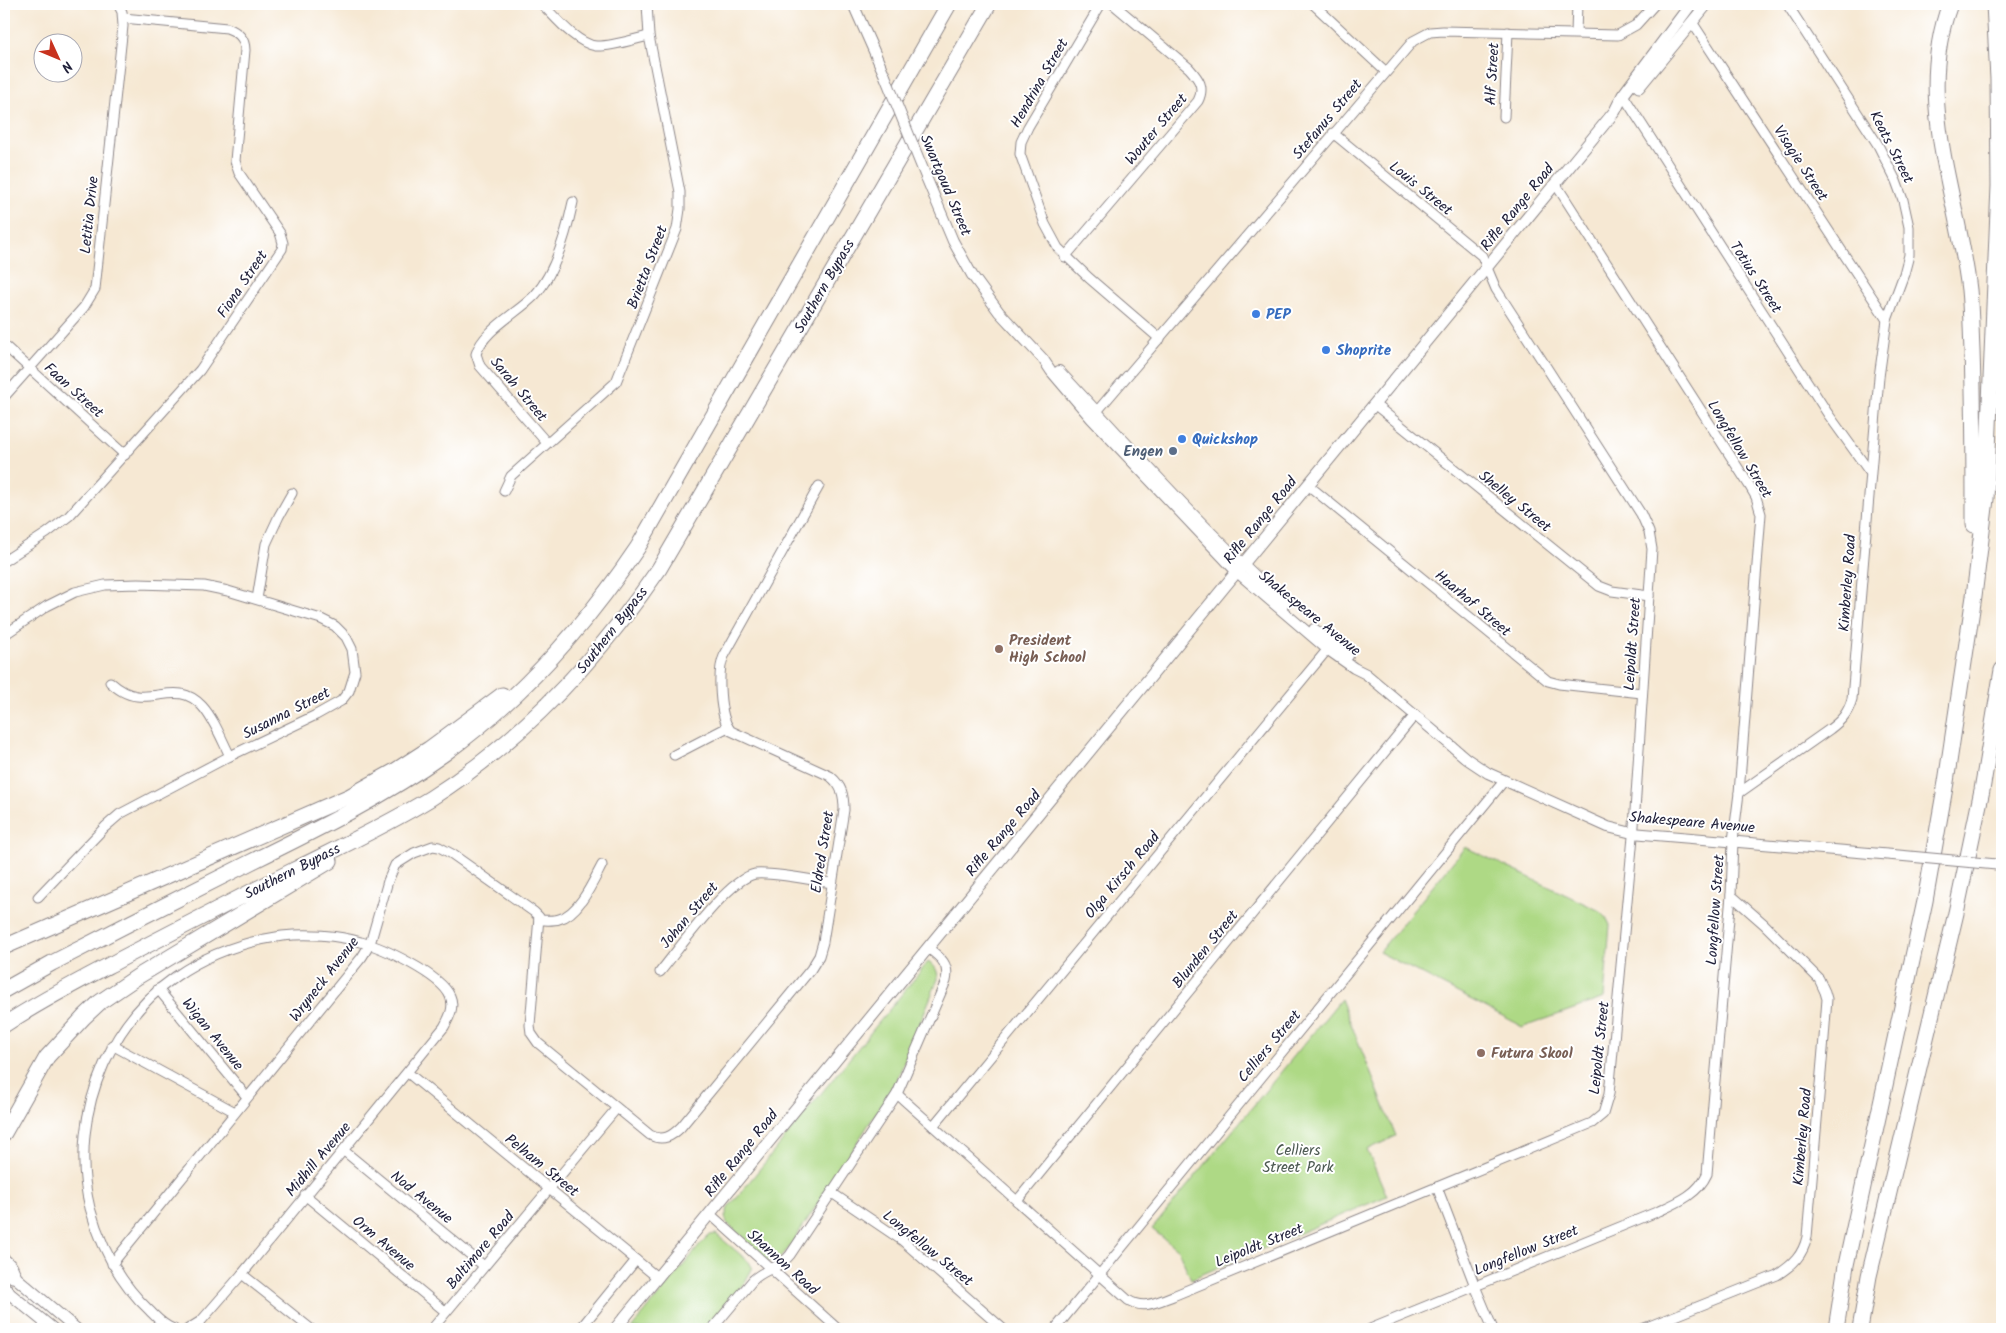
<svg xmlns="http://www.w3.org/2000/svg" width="2006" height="1333" font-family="Kalam,sans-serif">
<rect width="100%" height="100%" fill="#fff"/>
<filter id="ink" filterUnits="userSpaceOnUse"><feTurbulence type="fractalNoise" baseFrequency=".02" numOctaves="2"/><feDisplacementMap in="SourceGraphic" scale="10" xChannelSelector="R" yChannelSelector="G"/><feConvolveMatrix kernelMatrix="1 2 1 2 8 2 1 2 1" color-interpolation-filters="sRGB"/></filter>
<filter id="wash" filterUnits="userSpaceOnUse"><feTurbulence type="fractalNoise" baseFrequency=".0096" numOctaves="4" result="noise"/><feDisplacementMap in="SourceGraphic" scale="20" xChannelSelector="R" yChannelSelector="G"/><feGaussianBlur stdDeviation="1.12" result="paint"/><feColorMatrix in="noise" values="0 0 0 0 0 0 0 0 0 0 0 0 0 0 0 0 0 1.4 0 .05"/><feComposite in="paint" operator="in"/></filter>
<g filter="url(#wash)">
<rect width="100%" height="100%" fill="#f6e8d3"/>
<g fill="#aed985" stroke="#687e60">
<path d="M1465,847L1600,911L1606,917L1610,925L1604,998L1521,1028L1518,1024L1379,952Z"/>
<path d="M928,962C935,965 938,971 938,979L896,1082L789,1248L778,1260L773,1262L765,1259L727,1223L725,1217L728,1208Z"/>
<path d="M1341,999L1396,1136L1367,1150L1387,1196L1191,1279L1178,1250L1152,1229Z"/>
<path d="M716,1234L747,1260L752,1269L745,1282L707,1329H631L701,1244L710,1235Z"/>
</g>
</g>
<g filter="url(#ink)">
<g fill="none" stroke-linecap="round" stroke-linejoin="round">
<g stroke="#8c8587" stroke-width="11">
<g id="minor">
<path d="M542,4C555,17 577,44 596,46C611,47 634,39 649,36"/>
<path d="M1101,4L1028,127L1021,142L1020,154L1045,224L1058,248L1089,278L1160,339"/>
<path d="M1313,4L1385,71"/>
<path d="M1692,22L1887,320"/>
<path d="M1576,33L1577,4"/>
<path d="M1623,95L1828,414L1869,471"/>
<path d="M1504,117L1508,32"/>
<path d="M1065,257L1198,101C1205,87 1199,79 1189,68L1113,4"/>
<path d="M4,345L125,455"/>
<path d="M4,397L84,307L95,289L123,26L122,12L118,4"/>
<path d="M1374,404L1599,586L1612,591L1649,596"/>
<path d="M1093,416L1413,41L1430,32L1443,31L1618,35L1636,25L1655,4"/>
<path d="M547,443L480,366L476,354C483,330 518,313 535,295C555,273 567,230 573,202"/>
<path d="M1308,485L1548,681L1559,684L1642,693"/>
<path d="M504,491L511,476L616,382L677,229L680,209V192L649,36L647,4"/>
<path d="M4,561L47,533L69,516L200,370L282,249L283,243L280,233L239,173L235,161L245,50C245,38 238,32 227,28L123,18"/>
<path d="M257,599L266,544L279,516L292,493"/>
<path d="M4,635L47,606L75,592L105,585L138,584L204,586L228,591L321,619L335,626L346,637L352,649L355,672L349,691L341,701L316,715L230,756L120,814L105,827L38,897"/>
<path d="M110,682C118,689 126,695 137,696C161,699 181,683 202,706C214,719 222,740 230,756"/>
<path d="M674,755L728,727"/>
<path d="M1739,793L1830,729C1842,720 1848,713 1852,699L1879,377L1887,320L1904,274L1909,255V227L1903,200L1896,181L1878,145L1787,4"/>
<path d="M539,920C546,920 553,921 559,919C579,914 593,882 602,865"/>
<path d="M660,972C679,949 728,879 755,874C772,872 812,880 831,883"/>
<path d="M158,989L247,1097"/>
<path d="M112,1045L235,1112"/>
<path d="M408,1073L658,1278"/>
<path d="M897,1094L1128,1300C1143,1310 1157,1302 1173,1296L1592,1123L1603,1114L1609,1094L1634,826L1652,549L1649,532L1641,514L1496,289L1482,256L1333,133"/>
<path d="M934,1125L1332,644"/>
<path d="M343,1150L484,1266"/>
<path d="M1437,1187L1475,1286L1493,1329"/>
<path d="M832,1193L903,1241L1003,1329"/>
<path d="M305,1195L446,1312"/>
<path d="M1017,1201L1415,715"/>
<path d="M710,1214L838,1329"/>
<path d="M112,1264L362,957L370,944L388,881L395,865L414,853L433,846L439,847L452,854L534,912L539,917L530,1025L531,1033L538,1043L650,1135C663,1142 672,1136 681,1127L811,969L819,956L823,942L844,810C844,795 842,786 830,776L731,731C719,718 717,671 724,656L819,486"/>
<path d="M242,1274L311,1329"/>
<path d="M174,1329C164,1326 157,1318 150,1311C120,1283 101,1248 90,1208C78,1160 84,1109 104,1064C138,989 202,948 282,936C307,933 337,935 361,942C382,947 441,975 450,996C455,1007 449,1018 444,1027L242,1274L201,1321L188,1329"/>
<path d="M432,1329L616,1109"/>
<path d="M580,1329L636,1260"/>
<path d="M712,1329L753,1280C764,1269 780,1268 790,1255L897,1094L946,981C950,964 940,957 928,948"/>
<path d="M1055,1329L1504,781"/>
<path d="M1370,1329L1659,1211C1679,1202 1698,1194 1707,1174L1731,895L1733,841L1739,793L1761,514L1756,497L1749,485L1555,183"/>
<path d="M1642,1329L1777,1275C1793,1265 1803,1255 1807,1237L1824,1038L1827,999L1825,992L1819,979L1764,924L1731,895"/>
</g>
</g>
<g stroke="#8c8587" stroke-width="12">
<g id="tertiary">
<path d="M853,4L885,76"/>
<path d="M926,177L953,241L972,275L999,312L1043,359L1051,371L1091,418L1237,572L1327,649L1354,668L1366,674L1467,759L1488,773L1608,827L1632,833L1893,855"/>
<path d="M1059,371C1133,450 1204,531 1285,603"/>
<path d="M1314,629L1348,656"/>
</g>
</g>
<g stroke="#8c8587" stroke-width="13">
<g id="secondary">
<path d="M1639,87L1707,4"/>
<path d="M7,1270L76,1329"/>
<path d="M4,1289L53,1329"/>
<path d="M615,1329L1615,111L1623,95L1691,4"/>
</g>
</g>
<g stroke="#8c8587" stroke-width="17">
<g id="motorway">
<path d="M1950,4C1914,100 1958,194 1969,290C1971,310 1971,331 1972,351C1974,409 1974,467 1974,525"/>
<path d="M4,947L350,796L395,771L429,749L502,695"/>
<path d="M4,990L52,963C118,929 185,895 251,862C318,829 385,796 445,753C523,697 585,626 638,547L949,4"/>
<path d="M4,1025C40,1001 79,981 117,961C176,930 235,900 294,870C340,847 387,825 431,798C524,739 598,658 659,569L989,4"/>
<path d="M4,1133L47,1057L84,1017L100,1002L137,977L330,861"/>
<path d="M4,1262L10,1268L13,1275"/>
<path d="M4,1292L6,1291"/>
<path d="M1836,1329L1846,1265L1925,901L1946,782L1974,596L1986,499L1999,186L1998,79L1994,4"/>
<path d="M1860,1329L1869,1276L1956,913L1982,790L2002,670"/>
</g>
</g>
<use href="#minor" stroke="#fff" stroke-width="9"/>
<use href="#tertiary" stroke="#fff" stroke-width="10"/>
<use href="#secondary" stroke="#fff" stroke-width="11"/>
<use href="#motorway" stroke="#fff" stroke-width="15"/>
<g stroke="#8c8587" stroke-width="12" stroke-linecap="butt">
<g id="tertiary-bridge">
<path d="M885,76L926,177"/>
<path d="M1893,855L2002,865"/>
</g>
</g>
<use href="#tertiary-bridge" stroke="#fff" stroke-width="10"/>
</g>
</g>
<g fill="#3f7fe0" stroke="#fff" stroke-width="2">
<circle cx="1256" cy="314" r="5"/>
<circle cx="1326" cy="350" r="5"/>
<circle cx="1182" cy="439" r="5"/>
</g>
<circle fill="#5c6f8a" stroke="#fff" stroke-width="2" cx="1173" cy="451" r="5"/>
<g fill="#8d6e63" stroke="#fff" stroke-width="2">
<circle cx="999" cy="649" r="5"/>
<circle cx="1481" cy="1053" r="5"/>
</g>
<g text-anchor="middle" stroke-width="4" stroke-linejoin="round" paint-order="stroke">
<g font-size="15" fill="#22223b" stroke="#fff">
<text transform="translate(1492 74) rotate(-87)" y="5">Alf Street</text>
<text transform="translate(1039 83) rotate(-60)" y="5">Hendrina Street</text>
<text transform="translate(1327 119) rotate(-50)" y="5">Stefanus Street</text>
<text transform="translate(1156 129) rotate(-50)" y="5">Wouter Street</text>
<text transform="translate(1892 147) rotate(63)" y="5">Keats Street</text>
<text transform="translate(1801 163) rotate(57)" y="5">Visagie Street</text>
<text transform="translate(946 185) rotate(67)" y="5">Swartgoud Street</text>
<text transform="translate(1421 188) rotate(39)" y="5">Louis Street</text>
<text transform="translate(1517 207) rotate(-51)" y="5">Rifle Range Road</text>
<text transform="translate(89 215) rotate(-84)" y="5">Letitia Drive</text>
<text transform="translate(647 267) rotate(-69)" y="5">Brietta Street</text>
<text transform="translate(1756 277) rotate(57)" y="5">Totius Street</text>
<text transform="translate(242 284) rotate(-56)" y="5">Fiona Street</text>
<text transform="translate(824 286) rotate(-60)" y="5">Southern Bypass</text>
<text transform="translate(519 389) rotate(50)" y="5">Sarah Street</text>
<text transform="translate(74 390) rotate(42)" y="5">Faan Street</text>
<text transform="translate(1740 449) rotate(59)" y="5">Longfellow Street</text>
<text transform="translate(1515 501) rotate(39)" y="5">Shelley Street</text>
<text transform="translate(1260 520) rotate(-51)" y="5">Rifle Range Road</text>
<text transform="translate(1847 583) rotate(-86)" y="5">Kimberley Road</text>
<text transform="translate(1473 603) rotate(40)" y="5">Haarhof Street</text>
<text transform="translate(1310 613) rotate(39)" y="5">Shakespeare Avenue</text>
<text transform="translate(612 630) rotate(-52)" y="5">Southern Bypass</text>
<text transform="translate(1632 644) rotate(-86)" y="5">Leipoldt Street</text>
<text transform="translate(286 713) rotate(-27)" y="5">Susanna Street</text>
<text transform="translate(1692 822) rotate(5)" y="5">Shakespeare Avenue</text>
<text transform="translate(1003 833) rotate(-50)" y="5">Rifle Range Road</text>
<text transform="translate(822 852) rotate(-81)" y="5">Eldred Street</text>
<text transform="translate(292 871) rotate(-27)" y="5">Southern Bypass</text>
<text transform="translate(1122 875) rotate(-50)" y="5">Olga Kirsch Road</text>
<text transform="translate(1715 910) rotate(-86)" y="5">Longfellow Street</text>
<text transform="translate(689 915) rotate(-50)" y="5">Johan Street</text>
<text transform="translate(1205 949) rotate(-51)" y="5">Blunden Street</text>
<text transform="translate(324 979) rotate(-52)" y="5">Wryneck Avenue</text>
<text transform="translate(213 1034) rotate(51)" y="5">Wigan Avenue</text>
<text transform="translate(1269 1046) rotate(-50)" y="5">Celliers Street</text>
<text transform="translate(1599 1048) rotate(-84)" y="5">Leipoldt Street</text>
<text transform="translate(1802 1137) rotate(-85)" y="5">Kimberley Road</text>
<text transform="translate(741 1153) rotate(-51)" y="5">Rifle Range Road</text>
<text transform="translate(318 1159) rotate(-50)" y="5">Midhill Avenue</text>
<text transform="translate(542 1165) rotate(39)" y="5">Pelham Street</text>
<text transform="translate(422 1197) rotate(39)" y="5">Nod Avenue</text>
<text transform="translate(384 1243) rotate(40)" y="5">Orm Avenue</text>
<text transform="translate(1259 1245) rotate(-22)" y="5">Leipoldt Street</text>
<text transform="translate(928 1248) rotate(39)" y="5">Longfellow Street</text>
<text transform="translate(480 1250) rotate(-50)" y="5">Baltimore Road</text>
<text transform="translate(1526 1250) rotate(-22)" y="5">Longfellow Street</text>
<text transform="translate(783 1262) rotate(42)" y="5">Shannon Road</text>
</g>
<g font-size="15" font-weight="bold" fill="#366cbe" stroke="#fff" text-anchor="start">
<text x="1266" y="319">PEP</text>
<text x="1336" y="355">Shoprite</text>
<text x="1192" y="444">Quickshop</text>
</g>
<g font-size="15" font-weight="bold" fill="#4e5e75" stroke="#fff" text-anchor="end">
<text x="1163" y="456">Engen</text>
</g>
<g font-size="15" font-weight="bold" fill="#785e54" stroke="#fff" text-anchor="start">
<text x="1009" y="645">President<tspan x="1009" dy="17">High School</tspan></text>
<text x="1491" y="1058">Futura Skool</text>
</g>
<g font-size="15" fill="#4c5951" stroke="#fff">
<text x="1298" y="1155">Celliers<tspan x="1298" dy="17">Street Park</tspan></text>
</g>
</g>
<rect width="2006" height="1333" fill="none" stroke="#fff" stroke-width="20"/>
<g transform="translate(58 58) rotate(134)"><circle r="24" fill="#ffffff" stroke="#a7a7b1"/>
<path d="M0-4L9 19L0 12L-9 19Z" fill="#c8321e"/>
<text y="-8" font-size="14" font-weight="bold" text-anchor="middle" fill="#22223b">N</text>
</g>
</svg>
